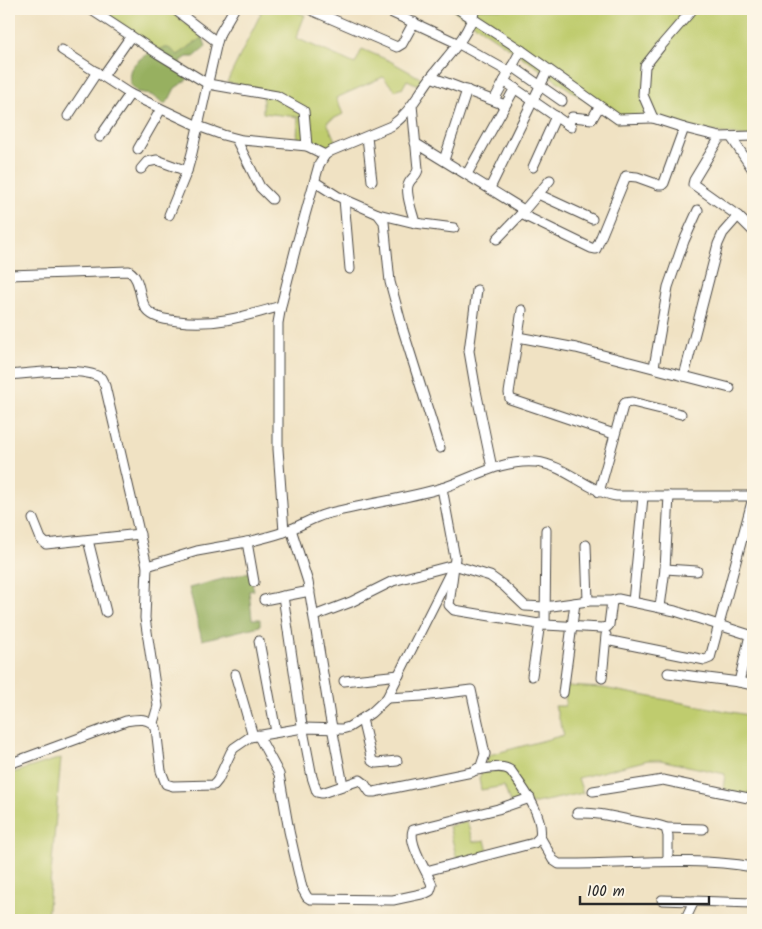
<svg xmlns="http://www.w3.org/2000/svg" width="762" height="929" font-family="Kalam,sans-serif">
<rect width="100%" height="100%" fill="#fcf5e5"/>
<filter id="ink" filterUnits="userSpaceOnUse"><feTurbulence type="fractalNoise" baseFrequency=".02" numOctaves="2"/><feDisplacementMap in="SourceGraphic" scale="10" xChannelSelector="R" yChannelSelector="G"/><feConvolveMatrix kernelMatrix="1 2 1 2 8 2 1 2 1" color-interpolation-filters="sRGB"/></filter>
<filter id="wash" filterUnits="userSpaceOnUse"><feTurbulence type="fractalNoise" baseFrequency=".0096" numOctaves="4" result="noise"/><feDisplacementMap in="SourceGraphic" scale="20" xChannelSelector="R" yChannelSelector="G"/><feGaussianBlur stdDeviation="1.12" result="paint"/><feColorMatrix in="noise" values="0 0 0 0 0 0 0 0 0 0 0 0 0 0 0 0 0 1.4 0 .05"/><feComposite in="paint" operator="in"/></filter>
<g filter="url(#wash)">
<rect width="100%" height="100%" fill="#f0e2c3"/>
<g fill="#bfcc6e" stroke="#757c4c">
<path d="M95,9H168L203,37L178,55L157,50Z"/>
<path d="M254,9H287L305,15L296,38L355,64L362,49L390,61L424,80L421,86L407,80L402,89L399,88L396,91L383,77L336,98L343,114L327,122L336,143L321,150L297,141L298,117L263,113V90L227,82L261,13Z"/>
<path d="M452,9H753V138L652,122H617Z"/>
<path d="M566,686L603,688L753,716V797L723,789L725,774L660,760H648L578,778L583,793L512,808L504,786L481,790L479,778L489,755L564,735L555,706H565Z"/>
<path d="M61,758L47,920H9V774Z"/>
<path d="M467,822L473,842L485,840L488,852L457,860L449,826Z"/>
</g>
<g fill="#97b061" stroke="#616e46">
<path d="M203,37L206,47L194,57H187L180,62L188,76L187,80L175,88L169,100L164,104C156,96 148,93 137,92L130,84C130,80 129,76 130,72C132,61 157,46 168,48C171,49 175,53 178,55Z"/>
<path d="M249,572L254,590L249,591L252,619H260V626L202,640L189,588Z"/>
</g>
</g>
<g filter="url(#ink)">
<g fill="none" stroke-linecap="round" stroke-linejoin="round">
<g stroke="#494642" stroke-width="11">
<g id="minor">
<path d="M90,9L157,53L208,84L277,96L304,111L307,146"/>
<path d="M174,9L217,42"/>
<path d="M384,9L459,44L509,72"/>
<path d="M458,9L521,50L618,119L653,118"/>
<path d="M693,9L660,47L645,66L643,95L653,118L684,128L720,137L753,136"/>
<path d="M311,10L397,47L402,44L414,22"/>
<path d="M62,50L130,94L198,126L223,135L242,140L307,146L325,155"/>
<path d="M512,66L562,101"/>
<path d="M103,76L131,36"/>
<path d="M431,77L505,105"/>
<path d="M504,81L571,127"/>
<path d="M494,100L521,50"/>
<path d="M412,105L418,169C417,176 412,177 409,183C404,191 413,214 415,223"/>
<path d="M68,116L97,72"/>
<path d="M568,125L572,117L592,119L599,107"/>
<path d="M100,137L130,94"/>
<path d="M367,137L372,181"/>
<path d="M720,137L694,180L693,184L738,216L753,231"/>
<path d="M731,137L753,170"/>
<path d="M236,139L260,187L272,199"/>
<path d="M415,143L524,210"/>
<path d="M138,149L161,109"/>
<path d="M444,160L467,90"/>
<path d="M533,167L556,116"/>
<path d="M141,169L147,162L157,160L187,171"/>
<path d="M467,174L515,88"/>
<path d="M315,182L337,196L378,214L384,222L390,282L403,330L440,448"/>
<path d="M490,188L548,70"/>
<path d="M538,194L592,219"/>
<path d="M344,199L350,269"/>
<path d="M378,214L415,223L454,228"/>
<path d="M521,214L591,248L596,249L626,176L637,177L659,185H662L664,183L684,128"/>
<path d="M169,215L187,171L192,153L217,42L220,33L234,9"/>
<path d="M497,239L521,214L550,180"/>
<path d="M9,275L129,271C143,280 137,302 149,312C157,319 168,320 178,321C215,326 246,316 281,306"/>
<path d="M477,290L469,351L475,386L492,468"/>
<path d="M522,310L509,393L510,399L614,434"/>
<path d="M518,337L576,348L730,388"/>
<path d="M654,367L668,287L684,241L698,210"/>
<path d="M9,375C31,373 84,366 101,378L105,386L147,566L145,618L158,706L153,723"/>
<path d="M684,376L718,244L723,233L738,216"/>
<path d="M442,488L455,558L449,605L454,610L545,625L602,628L607,627L609,625L612,601L618,599L675,611L753,636"/>
<path d="M599,492L623,406L625,403L632,402L681,414"/>
<path d="M33,519L41,539L46,544L140,534"/>
<path d="M291,529L308,582L330,717L343,785"/>
<path d="M284,532L278,449V323L281,306L296,247L319,165L325,155L331,151L391,126C410,113 418,94 432,76C448,55 469,36 475,9"/>
<path d="M88,540L106,612"/>
<path d="M586,545L588,601H612"/>
<path d="M147,566L197,551L247,542"/>
<path d="M665,569L697,571"/>
<path d="M254,582L247,542C260,539 272,536 284,532C298,527 312,518 326,514C364,504 404,499 442,488C473,478 502,459 536,462C565,465 587,491 616,496H753"/>
<path d="M283,596L302,725L312,777L317,792L322,793L360,780L364,783L370,792H374L472,772L481,766L485,754L471,690L423,696L387,698"/>
<path d="M264,600L310,591"/>
<path d="M633,602L643,497"/>
<path d="M660,607L665,569L669,496"/>
<path d="M314,616L351,602L393,581L454,565L490,576L504,586L525,606L545,607L588,601"/>
<path d="M545,625L546,530"/>
<path d="M606,640L705,660L710,658L753,498"/>
<path d="M259,641L276,732"/>
<path d="M668,673L739,682L750,635"/>
<path d="M235,674L253,736"/>
<path d="M532,676L540,623"/>
<path d="M602,678L606,635"/>
<path d="M344,681L399,675"/>
<path d="M739,682L753,685"/>
<path d="M563,693L575,603"/>
<path d="M362,719L372,761L377,763L397,761"/>
<path d="M258,735L279,774L289,831L302,888L307,897L310,899L393,900L426,893L430,891L432,885C427,871 408,844 413,830L498,809L530,798"/>
<path d="M9,764L126,721C138,719 149,717 156,728L161,771L166,784L173,786L214,785L218,780L231,752L234,748L250,737L303,728L342,729L349,727L371,713L387,698L454,565"/>
<path d="M593,791L663,780L753,799"/>
<path d="M577,813C599,812 618,818 639,822C649,824 658,824 666,828L668,836V861"/>
<path d="M666,828L703,829"/>
<path d="M540,837L553,860L559,864C624,865 689,856 753,867"/>
<path d="M426,871L534,843L540,837C544,815 523,788 511,771C503,764 487,769 477,770"/>
<path d="M662,900L753,903"/>
<path d="M685,920L694,901"/>
</g>
</g>
<use href="#minor" stroke="#fff" stroke-width="9"/>
</g>
</g>
<rect width="762" height="929" fill="none" stroke="#fcf5e5" stroke-width="30"/>
<path d="M580 896v8h129v-8" fill="none" stroke="#2b2b2b" stroke-width="2.5"/>
<text x="587" y="896" font-size="15" fill="#2b2b2b" stroke="#fcf5e5" stroke-width="4" paint-order="stroke">100 m</text>
</svg>
